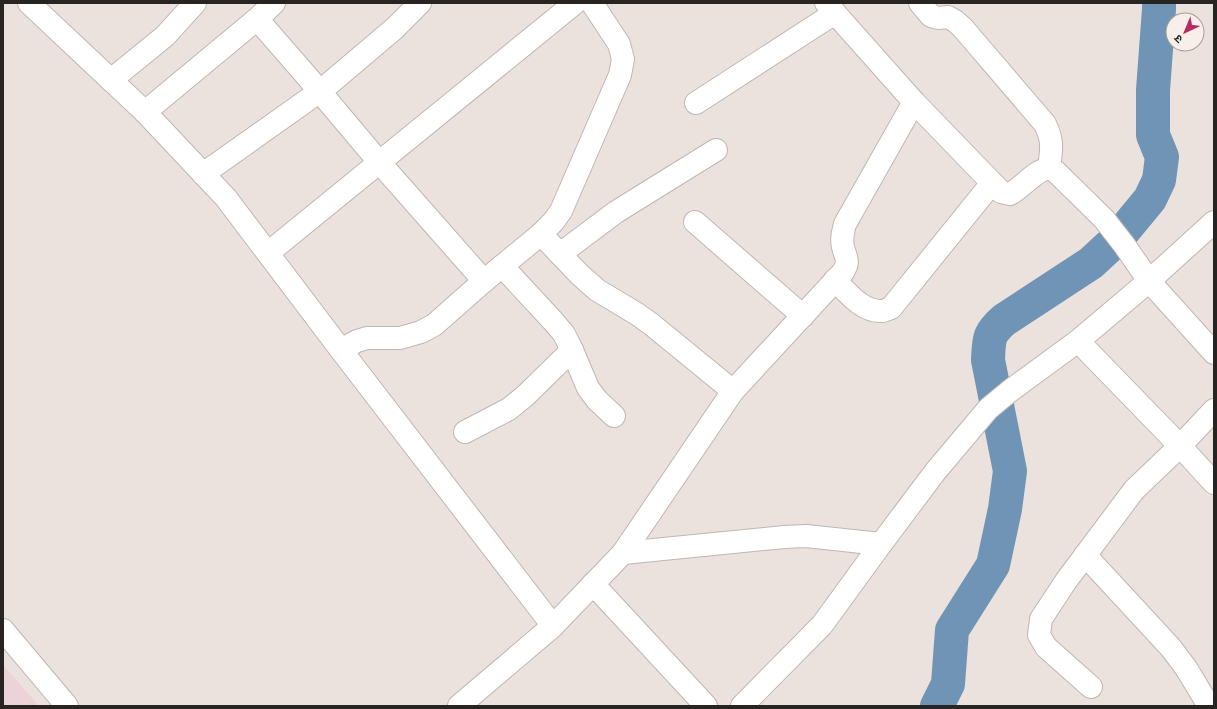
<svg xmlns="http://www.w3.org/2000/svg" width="1217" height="709" font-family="'Nunito Sans','Noto Sans Devanagari',sans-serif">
<rect width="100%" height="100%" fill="#ebe2de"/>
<path fill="#ecd2d9" d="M3,665L39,706H3Z"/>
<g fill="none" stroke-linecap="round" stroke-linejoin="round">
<path stroke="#6f94b5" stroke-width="34" d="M937,706L948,684L952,630L993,565L1005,509L1010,471L988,360C989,339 988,334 1004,320L1091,263L1117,239L1150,199L1159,180L1162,157L1153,135V90L1159,9V3"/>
<g stroke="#bfb6b2" stroke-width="24">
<g id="street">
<path d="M29,3L145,112L226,198L341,350L553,626L459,706"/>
<path d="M826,3L914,102L1001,192L1010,194C1021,189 1037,168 1049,169C1051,169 1053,170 1055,171L1104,219L1125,246L1149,281L1214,353"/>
<path d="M920,3L931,16L938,18L948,17L955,21L962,27L1045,124C1054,142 1051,150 1049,169"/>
<path d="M257,19L305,74L380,163L484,281"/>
<path d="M111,80L165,36L195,3"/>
<path d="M696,103L835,13"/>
<path d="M145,112L257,19L274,3"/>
<path d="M203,174L323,89L395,28L420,3"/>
<path d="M695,222L803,316"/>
<path d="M541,234L579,274L597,290L637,314L651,324L733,391L843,272C850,261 846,259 843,247C841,239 843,232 845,224L914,102"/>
<path d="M268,253L575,3"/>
<path d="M560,254L616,212L716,150"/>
<path d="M502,266L553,321L564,334L572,350L588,388L597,400L614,416"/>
<path d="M835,280C848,293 862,312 882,311C884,311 888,309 891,308L992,183"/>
<path d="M1078,341L1180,446L1214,483"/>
<path d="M341,350L357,341L367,338H400L421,332L434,325L484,281L541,234L553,222L561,211L620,75L623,59L619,44L592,3"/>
<path d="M465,432L509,409L525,396L572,350"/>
<path d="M623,553L784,537L806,536L881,544"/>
<path d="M1085,555L1171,648L1186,668L1209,706"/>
<path d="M593,584L706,706"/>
<path d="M553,626L623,553L733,391"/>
<path d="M3,630L67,706"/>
<path d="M1091,687L1046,647L1039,635L1041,619L1066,581L1134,490L1180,446L1214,410"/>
<path d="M742,706L822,625L881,544L935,472L988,409L1011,390L1078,341L1149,281L1214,222"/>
</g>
</g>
<use href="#street" stroke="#fff" stroke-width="22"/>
</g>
<rect width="1217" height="709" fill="none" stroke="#272422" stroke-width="8"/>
<g transform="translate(1185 32) rotate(224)"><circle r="19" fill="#f8efeb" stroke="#a49e9b"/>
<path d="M0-3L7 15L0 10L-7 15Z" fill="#b72b63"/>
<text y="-6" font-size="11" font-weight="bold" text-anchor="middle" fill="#272422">उ</text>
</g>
</svg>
